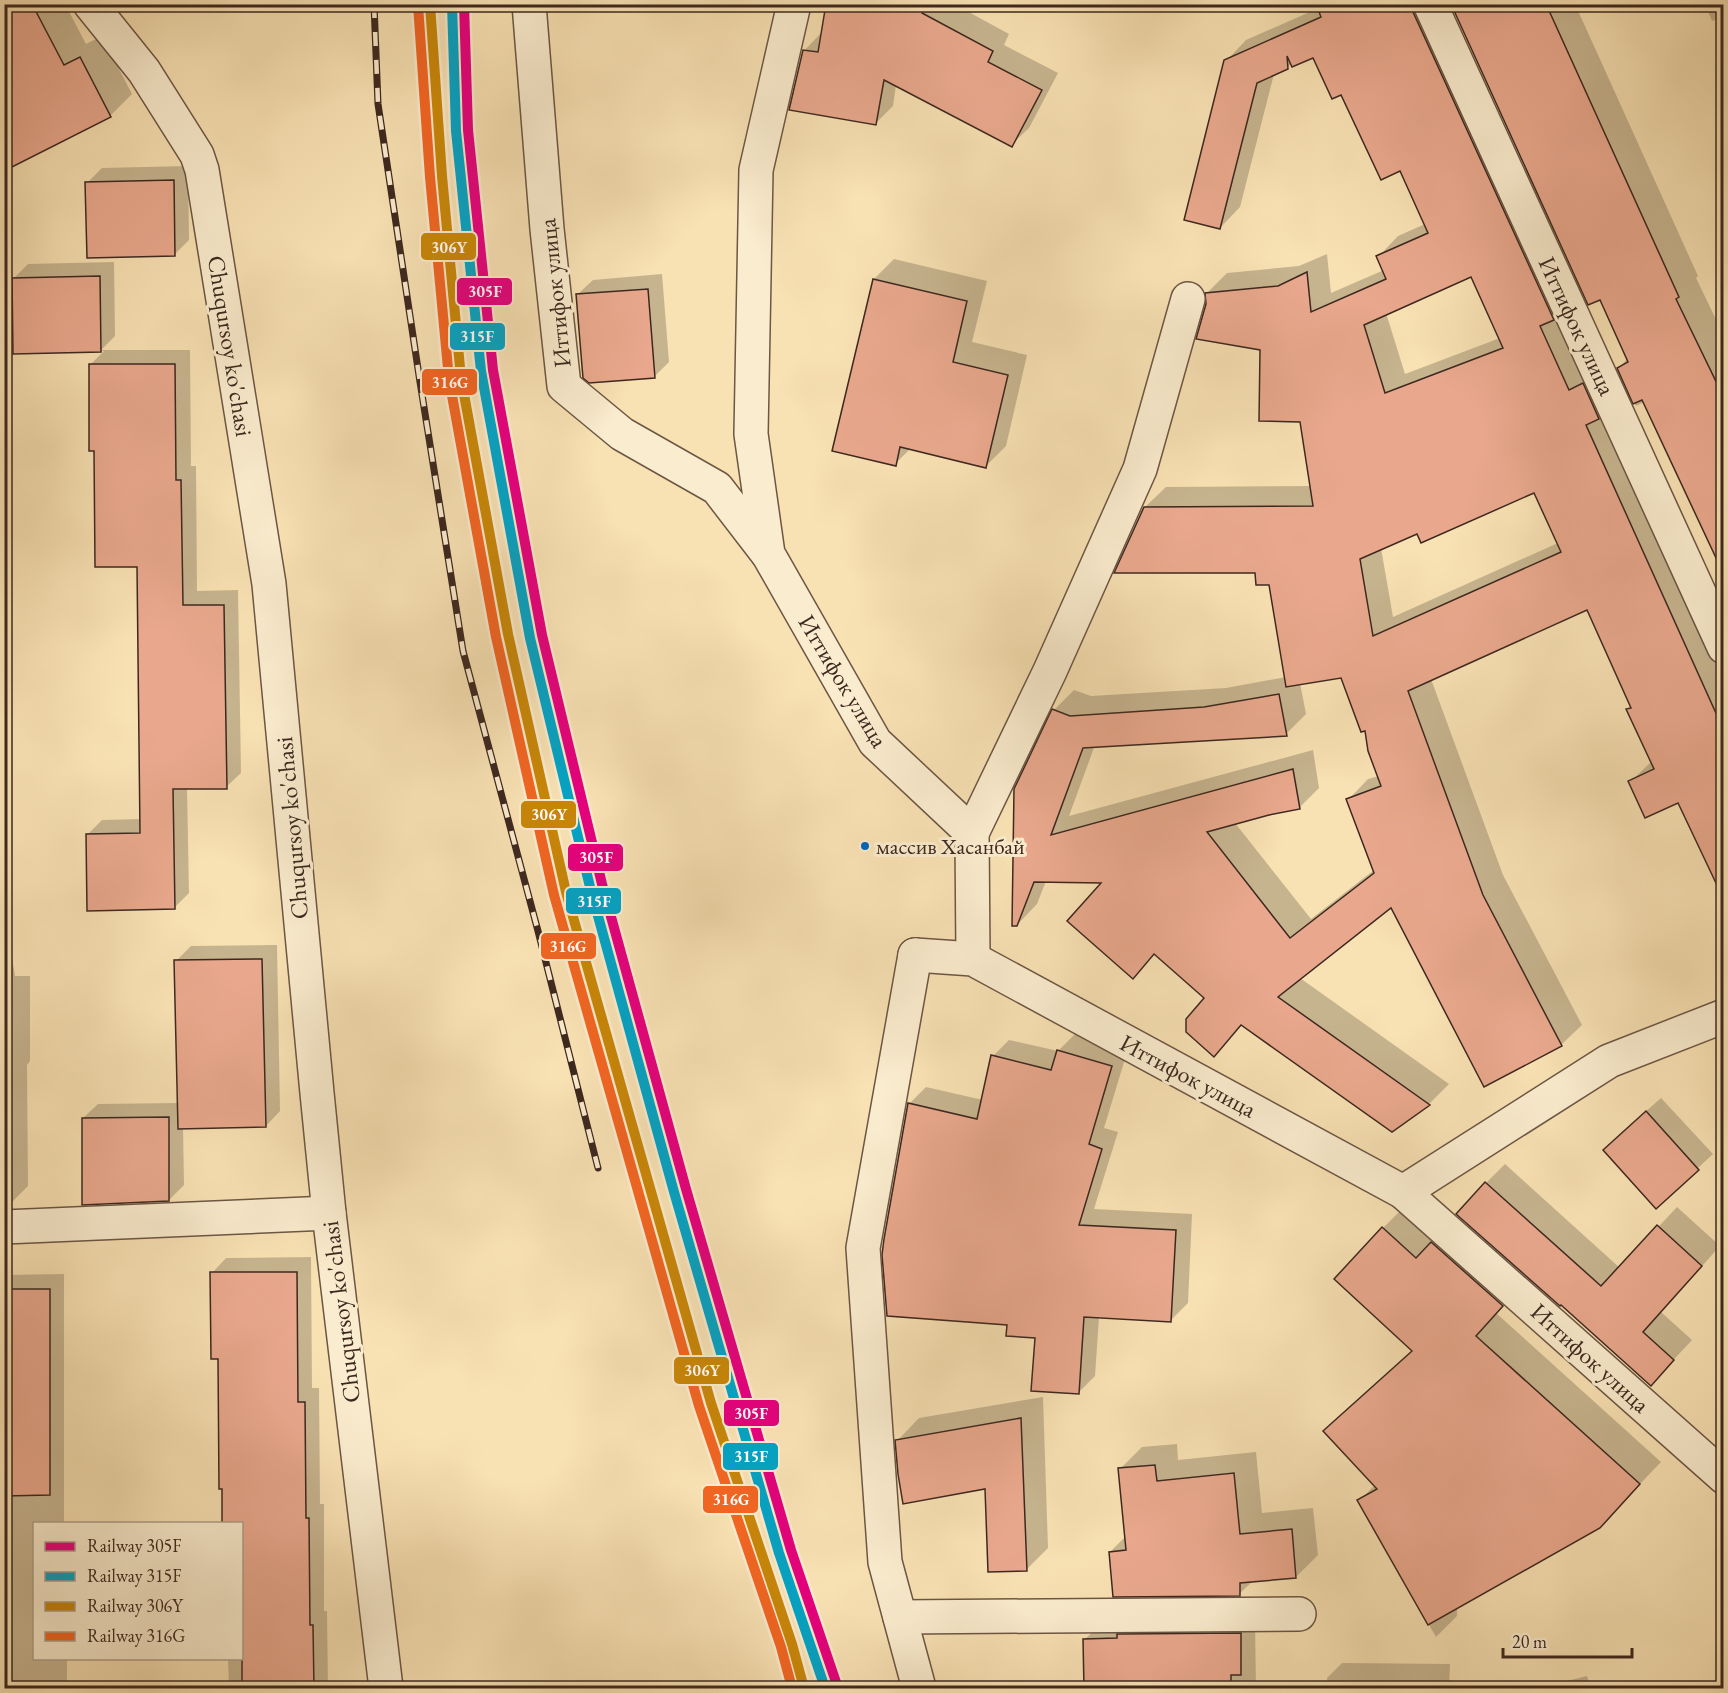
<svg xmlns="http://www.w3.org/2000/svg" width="1728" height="1693" font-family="'EB Garamond',serif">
<rect width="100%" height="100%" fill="#f8e1b3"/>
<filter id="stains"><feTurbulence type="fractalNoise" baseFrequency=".00333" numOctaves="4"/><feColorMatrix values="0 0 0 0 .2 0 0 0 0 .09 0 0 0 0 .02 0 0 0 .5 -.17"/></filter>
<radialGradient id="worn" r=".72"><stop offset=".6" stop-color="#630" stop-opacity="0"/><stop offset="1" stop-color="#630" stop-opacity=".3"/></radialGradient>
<g fill="#0003" fill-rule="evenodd">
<path d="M4,4H65L86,44L102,36L132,94L110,116L4,169Z"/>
<path d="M828,4H954L1009,34L1004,45L1058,73L1029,128L1011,145L896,85L893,106L876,123L804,51L821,33Z"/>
<path d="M1318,4H1439L1610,412L1724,666V897L1679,801L1630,782L1652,761L1628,709L1632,706L1588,608L1431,679L1503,875L1582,1025L1561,1045L1392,906L1300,978L1449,1084L1429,1104L1392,1130L1243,1024L1214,1055L1206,998L1156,953L1133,977L1105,882L1046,881L1037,904L1017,925L1054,710L1074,690L1091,696L1226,688L1286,677L1270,583L1256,571L1145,507L1166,487L1311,486L1301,420L1262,348L1208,304L1207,293L1227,273L1299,266L1327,254L1331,293L1384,270L1378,257L1398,236L1425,224L1400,169L1314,56L1292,63L1287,68L1274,74L1240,207L1220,228L1226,61L1246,40L1319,8ZM1472,275L1500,338L1405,374L1386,313ZM1534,491L1558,543L1393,617L1381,548L1417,532ZM1342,676L1366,730L1379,776L1368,779L1348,800L1374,870L1311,919L1235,823L1299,808L1319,788L1313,750L1069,816L1095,745L1286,734L1306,714L1300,683Z"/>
<path d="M1452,4H1575L1698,276L1696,278L1724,336V572L1644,402L1636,406L1619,368L1628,358L1600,298Z"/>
<path d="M1705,4H1724V16L1712,21Z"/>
<path d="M188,166L189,240L174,255L87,183L102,168Z"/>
<path d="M894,259L987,281L972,342L1027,355L1006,446L986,466L911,448L895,464L874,279Z"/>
<path d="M114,262L115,336L101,350H190L191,466H196L197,591L238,590L241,773L226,787L187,788L189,893L174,908L87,835L102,820L141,819L138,566L96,450L90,365L104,351L15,353L13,279L28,264Z"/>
<path d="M662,274L669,362L655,376L578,294L593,280Z"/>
<path d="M4,910L15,976H30V1061L27,1065L28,1186L13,1201H4Z"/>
<path d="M277,945L280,1111L266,1126L183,1127L184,1185L169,1200L83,1118L98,1104L179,1103L176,961L191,946Z"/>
<path d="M1075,1034L1128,1049L1104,1128L1118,1132L1094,1209L1192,1214L1188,1303L1171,1320L1099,1317L1095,1376L1078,1393L1037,1337L1009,1323L909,1104L926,1087L983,1100L993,1056L1009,1040L1058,1051Z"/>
<path d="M1661,1098L1713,1154L1656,1207L1619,1135Z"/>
<path d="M1505,1164L1620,1268L1677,1207L1720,1246L1661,1312L1692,1340L1651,1384L1561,1303L1486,1183Z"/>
<path d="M1405,1206L1524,1283L1496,1313L1661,1462L1599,1527L1458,1568L1457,1616L1436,1637L1359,1501L1375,1485L1347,1410L1413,1350L1383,1228Z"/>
<path d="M311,1257L312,1388H319L320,1504H324V1611H327L328,1688H229L228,1658H242V1524L219,1358L212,1273L226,1258Z"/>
<path d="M64,1274V1524H34V1658H67V1688H4V1275Z"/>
<path d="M1043,1397L1048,1548L1026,1570L987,1487L897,1441L919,1418Z"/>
<path d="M1177,1444L1178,1460L1256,1452L1262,1513L1313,1508L1318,1555L1296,1577L1253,1581L1239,1594L1110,1552L1126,1536L1120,1469L1142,1447Z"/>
<path d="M1255,1619L1256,1688H1086L1085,1639L1100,1625Z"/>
<path d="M1342,1663L1450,1664L1449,1688H1327V1678Z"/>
<path d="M1587,1676L1591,1688H1539Z"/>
</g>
<g fill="#e9a88d" stroke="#3d281f" stroke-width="1.5" fill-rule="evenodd">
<path d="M17,4H32L64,65L80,57L111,117L4,171V11Z"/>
<path d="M826,4H923L922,13L993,51L988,62L1042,90L1012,147L884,80L876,125L789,110L803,50L818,52Z"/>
<path d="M1316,4H1412L1413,12L1554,320L1540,326L1569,390L1583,383L1599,419L1586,425L1724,731V900L1678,803L1645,818L1628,781L1654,769L1626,709L1631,708L1587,610L1408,691L1483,895L1562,1046L1484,1087L1391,908L1278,997L1430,1105L1392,1132L1241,1025L1214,1057L1186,1032V1019L1204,998L1154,954L1133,979L1067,921L1101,883L1034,882L1017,926H1012L1014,789L1052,709L1070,716L1204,707L1279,694L1287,736L1083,748L1051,835L1293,769L1300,809L1269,815L1207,832L1290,938L1374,873L1346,799L1381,786L1368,751L1365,731L1361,732L1341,678L1286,687L1269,585H1256L1255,573H1114L1144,507L1313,506L1300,422L1259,421L1260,350L1196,339L1206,304L1205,293L1278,286L1307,272L1311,312L1386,279L1376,256L1428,233L1400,171L1381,180L1341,95L1332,99L1313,58L1292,67L1287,56L1288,69L1257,83L1220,229L1184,220L1224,60L1321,17ZM1471,277L1503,348L1385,393L1364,325ZM1534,493L1561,552L1373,636L1360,559L1417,534L1421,543Z"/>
<path d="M1451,4H1546L1679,297L1676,299L1724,398V575L1642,400L1633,404L1617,368L1628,362L1600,300L1588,305Z"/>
<path d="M174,180L175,256L87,258L85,182Z"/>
<path d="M100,276L101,352L13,354L12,278Z"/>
<path d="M873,279L967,301L953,362L1008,375L986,468L900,447L896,466L832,451Z"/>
<path d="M648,289L655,378L589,383L583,378L576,294Z"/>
<path d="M89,364H175L176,480H181L183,605H224L227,789H173L175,909L87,911L86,834L140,833L137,567H95L94,451H89Z"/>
<path d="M262,959L266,1127L178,1129L174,960Z"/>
<path d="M1057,1050L1112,1066L1089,1144L1102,1149L1079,1225L1176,1230L1171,1322L1084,1317L1079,1394L1031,1391L1035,1338L1006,1336L1007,1325L887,1316L882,1255L884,1239L908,1103L977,1119L991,1055L1051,1070Z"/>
<path d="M1646,1111L1699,1170L1656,1209L1603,1150Z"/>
<path d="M169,1117V1201L82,1205V1118Z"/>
<path d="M1485,1182L1601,1286L1657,1225L1702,1266L1643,1332L1674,1360L1651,1386L1561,1305L1560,1306L1456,1214Z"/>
<path d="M1382,1227L1416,1258L1431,1242L1503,1306L1476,1336L1640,1484L1600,1528L1428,1625L1357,1500L1377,1489L1323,1431L1412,1351L1334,1279Z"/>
<path d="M210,1272H297L298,1402H305L306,1518H309L310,1625H313L314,1689H242V1524H222V1489H219L218,1359H211Z"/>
<path d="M4,1289H50V1495L4,1496Z"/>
<path d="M1021,1418L1027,1571L988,1572L985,1489L903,1504L898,1474L895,1440Z"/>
<path d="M1155,1465L1157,1481L1234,1473L1240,1534L1292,1529L1296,1578L1240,1583V1596L1113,1597L1109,1552L1126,1550L1118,1468Z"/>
<path d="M1241,1633V1675H1231V1689H1084L1083,1639L1117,1638V1634Z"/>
</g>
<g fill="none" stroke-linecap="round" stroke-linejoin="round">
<g stroke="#6c5644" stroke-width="36">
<g id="minor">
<path d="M90,4L144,71L197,155L202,170L269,584L317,1093L329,1213"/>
<path d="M529,4L547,229L564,386L622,434L717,488L767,553"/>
<path d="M794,4L756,170L751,434L768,554L875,742L972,833L973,959"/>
<path d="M1430,4L1724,647"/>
<path d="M972,833L1050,671L1140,469L1188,299"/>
<path d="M915,955L863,1248L885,1562L919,1688"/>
<path d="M1403,1192L1609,1061L1724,1016"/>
<path d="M900,1617L1299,1614"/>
</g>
</g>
<g stroke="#6c5644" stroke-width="36">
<g id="tertiary">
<path d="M915,955L973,959L1403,1192L1724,1477"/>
<path d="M4,1227L329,1213L386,1688"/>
</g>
</g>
<use href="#minor" stroke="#faecce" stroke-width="33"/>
<use href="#tertiary" stroke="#faecce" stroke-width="33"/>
<g stroke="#3d281f" stroke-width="7">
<path id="rail" d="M374,4L378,104L420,382L463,651L538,931L598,1168"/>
</g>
<use href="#rail" stroke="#faecce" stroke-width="4.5" stroke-dasharray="14" stroke-linecap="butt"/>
<g stroke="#faecce" stroke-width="15">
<path id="rail-1" d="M464,4L468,130L493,370L542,635L602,884L686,1189L791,1550L838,1688"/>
</g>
<g stroke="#faecce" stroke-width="15">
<path id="rail-2" d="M452,4L456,131L481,371L530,638L590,887L674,1192L779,1553L825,1688"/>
</g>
<g stroke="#faecce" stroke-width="15">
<path id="rail-3" d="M430,4L442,176L461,378L508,634L566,892L711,1403L792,1644L804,1688"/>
</g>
<g stroke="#faecce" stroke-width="15">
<path id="rail-4" d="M418,5L430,177L449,379L496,637L554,895L699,1406L781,1647L792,1688"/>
</g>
<use href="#rail-1" stroke="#e5007d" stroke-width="10"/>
<use href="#rail-2" stroke="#03a3c5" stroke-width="10"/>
<use href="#rail-3" stroke="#c88608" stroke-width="10"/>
<use href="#rail-4" stroke="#f26522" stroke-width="10"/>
</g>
<circle fill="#0065bd" stroke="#faecce" stroke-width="2" cx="865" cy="846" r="5"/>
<g text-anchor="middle" stroke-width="6" stroke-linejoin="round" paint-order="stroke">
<g font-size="22" fill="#3d281f" stroke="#faecce" text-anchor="start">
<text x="876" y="854">массив Хасанбай</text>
</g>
<g font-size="24" fill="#3d281f" stroke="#faecce">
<text transform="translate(555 293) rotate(-96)" y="8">Иттифок улица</text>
<text transform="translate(1577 326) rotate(65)" y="8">Иттифок улица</text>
<text transform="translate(230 346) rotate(81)" y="8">Chuqursoy ko'chasi</text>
<text transform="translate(843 681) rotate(59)" y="8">Иттифок улица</text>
<text transform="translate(292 828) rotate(-95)" y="8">Chuqursoy ko'chasi</text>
<text transform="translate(1188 1076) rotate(28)" y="8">Иттифок улица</text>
<text transform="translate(341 1312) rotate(-97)" y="8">Chuqursoy ko'chasi</text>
<text transform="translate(1590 1358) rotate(42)" y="8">Иттифок улица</text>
</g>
</g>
<g stroke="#faecce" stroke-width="2">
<rect x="420" y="232" width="57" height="29" rx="6" fill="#c88608"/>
<rect x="456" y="277" width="57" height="29" rx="6" fill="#e5007d"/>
<rect x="449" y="322" width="57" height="29" rx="6" fill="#03a3c5"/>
<rect x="421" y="368" width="57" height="28" rx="6" fill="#f26522"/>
<rect x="520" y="800" width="57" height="29" rx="6" fill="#c88608"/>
<rect x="567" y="843" width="57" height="29" rx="6" fill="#e5007d"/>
<rect x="565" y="887" width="57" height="28" rx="6" fill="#03a3c5"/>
<rect x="540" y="932" width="57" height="28" rx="6" fill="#f26522"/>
<rect x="673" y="1356" width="57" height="29" rx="6" fill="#c88608"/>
<rect x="723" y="1399" width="57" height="28" rx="6" fill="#e5007d"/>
<rect x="722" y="1442" width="57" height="29" rx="6" fill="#03a3c5"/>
<rect x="702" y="1485" width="57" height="29" rx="6" fill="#f26522"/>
</g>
<g font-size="16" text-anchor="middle" font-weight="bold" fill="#fff">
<text x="449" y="253">306Y</text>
<text x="485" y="297">305F</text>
<text x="477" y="342">315F</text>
<text x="450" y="388">316G</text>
<text x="549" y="820">306Y</text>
<text x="596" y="863">305F</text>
<text x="594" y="907">315F</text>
<text x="568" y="952">316G</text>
<text x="702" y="1376">306Y</text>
<text x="751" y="1419">305F</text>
<text x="751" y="1462">315F</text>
<text x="731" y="1505">316G</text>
</g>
<rect width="1728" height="1693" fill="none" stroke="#f8e1b3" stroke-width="24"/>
<rect x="6" y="6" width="1716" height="1681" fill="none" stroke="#3d281f" stroke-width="3"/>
<rect x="12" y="12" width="1704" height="1669" fill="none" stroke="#3d281f" stroke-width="1.5"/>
<rect x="33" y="1522" width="210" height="138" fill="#faecce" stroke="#ae9e88" stroke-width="1.5"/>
<rect x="45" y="1542" width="30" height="9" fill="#e5007d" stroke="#ae9e88" stroke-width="1.5"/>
<text x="87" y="1552" font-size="18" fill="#3d281f">Railway 305F</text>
<rect x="45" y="1572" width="30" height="9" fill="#03a3c5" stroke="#ae9e88" stroke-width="1.5"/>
<text x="87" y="1582" font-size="18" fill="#3d281f">Railway 315F</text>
<rect x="45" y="1602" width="30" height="9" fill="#c88608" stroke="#ae9e88" stroke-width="1.5"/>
<text x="87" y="1612" font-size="18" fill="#3d281f">Railway 306Y</text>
<rect x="45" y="1632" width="30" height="9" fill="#f26522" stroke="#ae9e88" stroke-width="1.5"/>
<text x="87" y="1642" font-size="18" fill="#3d281f">Railway 316G</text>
<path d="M1503 1648v9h129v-9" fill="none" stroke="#3d281f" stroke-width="3"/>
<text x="1512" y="1648" font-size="18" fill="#3d281f" stroke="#faecce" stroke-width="4.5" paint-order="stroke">20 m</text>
<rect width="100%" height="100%" filter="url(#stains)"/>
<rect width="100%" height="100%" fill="url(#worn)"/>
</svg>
